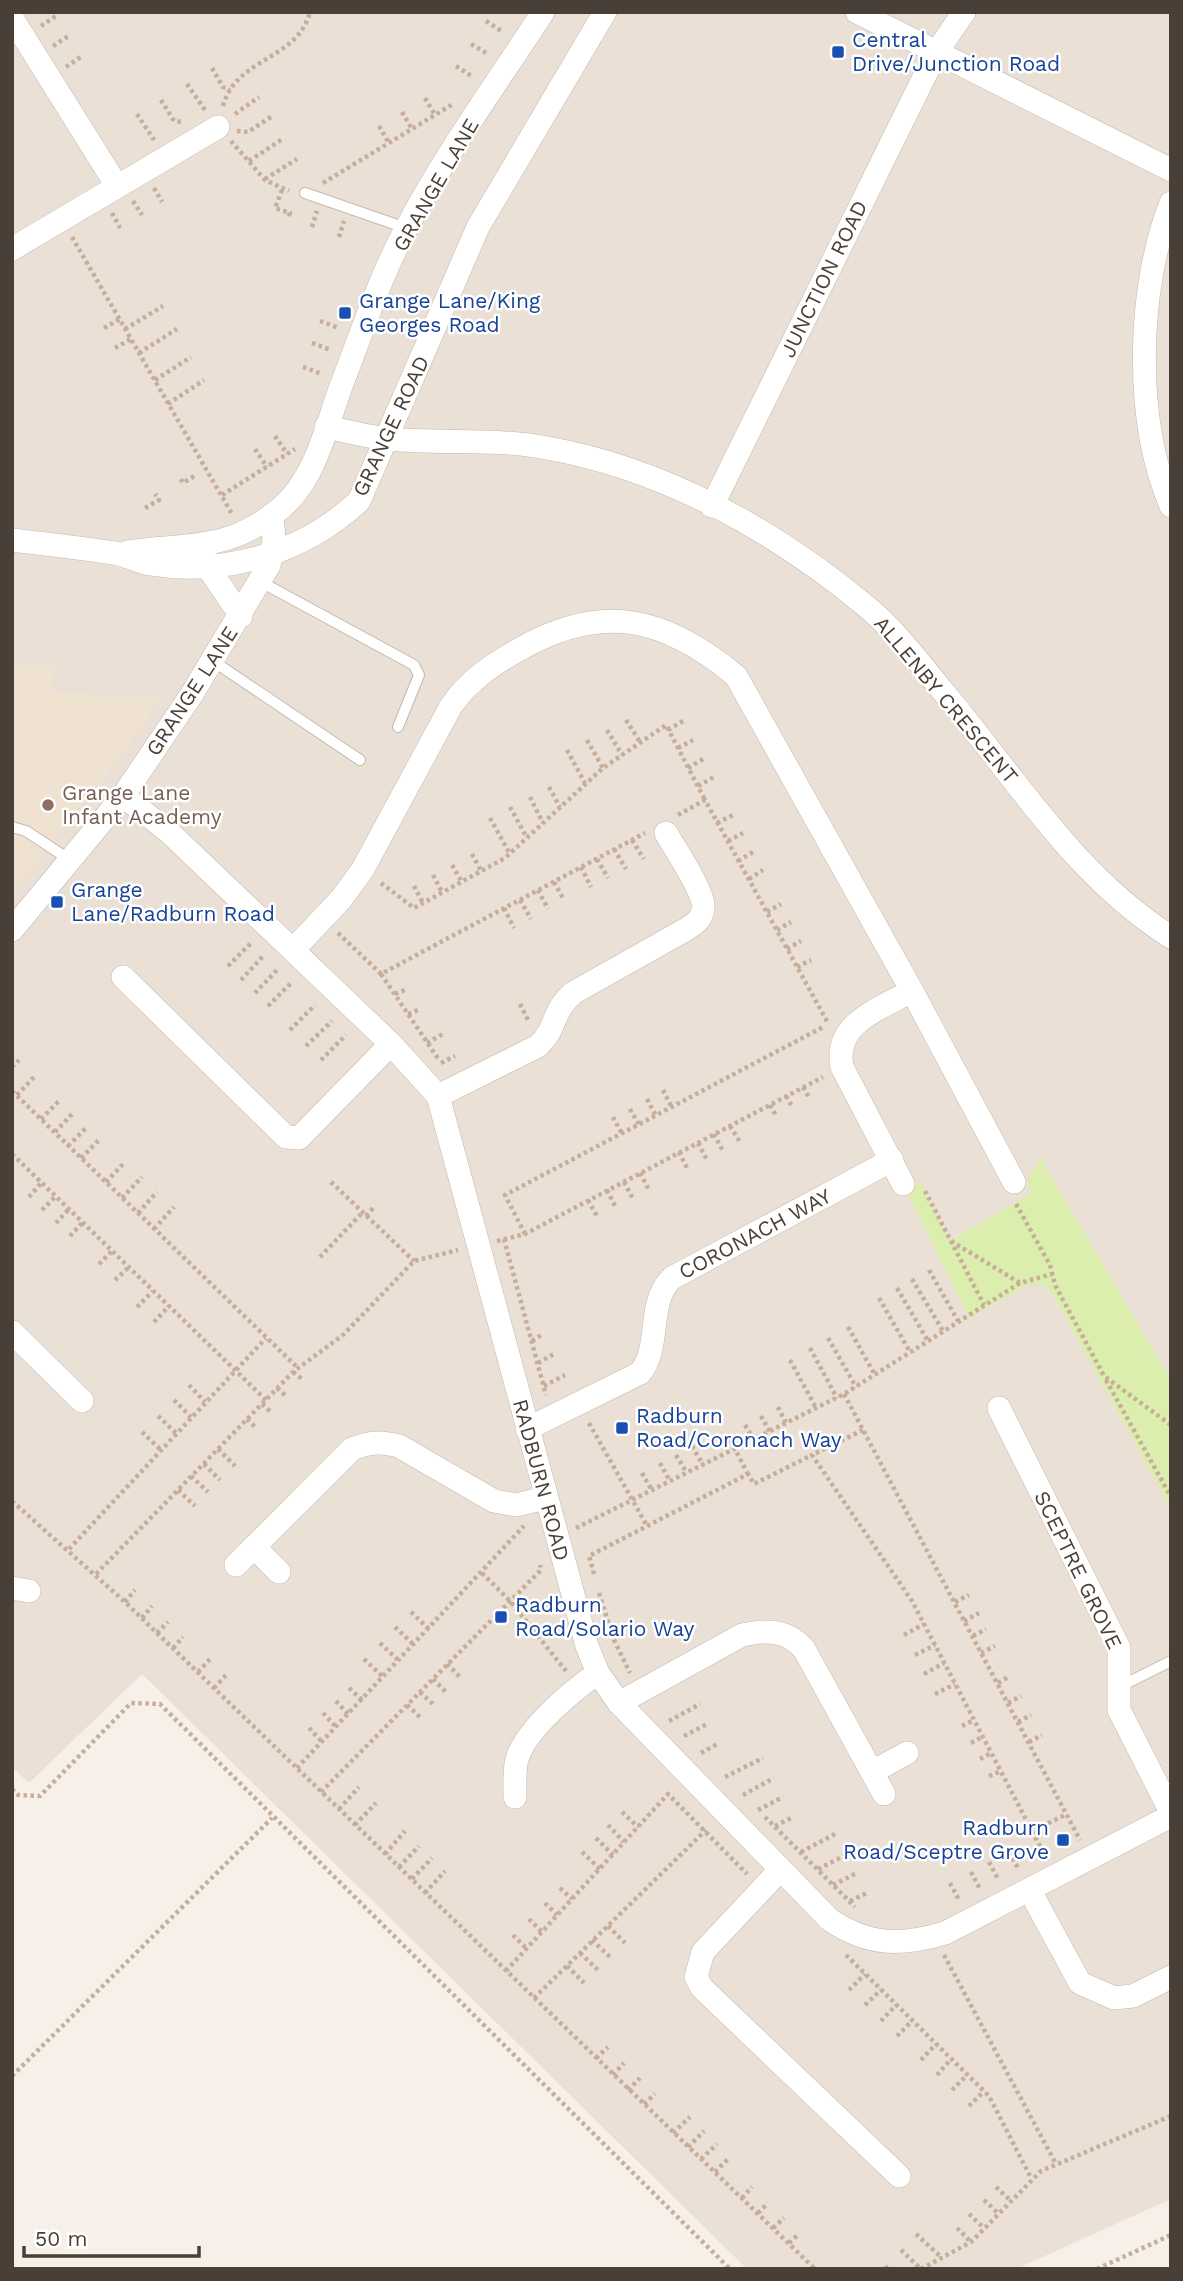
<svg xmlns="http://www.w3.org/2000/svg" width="1183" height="2281" font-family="'Work Sans',sans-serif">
<rect width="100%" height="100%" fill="#f6f0e9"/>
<path fill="#eae0d6" d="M12,12H1171V2199L1016,2269H747L142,1674L29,1783L12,1767Z"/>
<path fill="#f0e2d1" d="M12,665L55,667L50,692L163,696L108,773L12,894Z"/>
<path fill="#dceeae" d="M1041,1159L1171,1380V1509L1053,1295L1043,1285H1028L969,1318L903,1184L920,1182L950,1241L1031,1193L1027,1179Z"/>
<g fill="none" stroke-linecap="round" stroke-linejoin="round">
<g stroke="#c5b8ad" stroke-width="12">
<g id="lane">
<path d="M305,193L406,228"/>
<path d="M261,582L414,665L419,675L398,727"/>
<path d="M213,661L360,760"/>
<path d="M12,827L26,831L70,860"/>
<path d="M1119,1687L1171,1661"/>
</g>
</g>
<g stroke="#c5b8ad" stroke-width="24">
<g id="street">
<path d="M857,12L1171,170"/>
<path d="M12,18L117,186"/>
<path d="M1171,203C1137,289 1134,420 1171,506"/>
<path d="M12,249L218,127"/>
<path d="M326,427C347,431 368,437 389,439C442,444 495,438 547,448C665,469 776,531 867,607C895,630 918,661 941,689C1013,774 1074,876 1171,937"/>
<path d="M712,506L936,53L964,12"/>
<path d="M12,540C46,544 80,548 114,553C126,555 138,562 150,564C226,576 303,553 359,501L478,227L605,12"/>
<path d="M128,552C190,543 230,552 282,507C315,479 326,428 340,389C361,335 379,278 407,227C446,153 497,83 543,12"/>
<path d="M204,553L207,566L241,616"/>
<path d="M123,796L169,832L391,1044L438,1096L587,1646L598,1673L619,1703L830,1920C869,1946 901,1946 945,1933L1171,1816"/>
<path d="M12,930L123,796L192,694L269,565L274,539L272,515"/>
<path d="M293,950L342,898L363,869L451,706C470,679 492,665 520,649C603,602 665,617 736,676L912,991L1014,1182"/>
<path d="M123,977L286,1137L299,1138L391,1044"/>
<path d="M438,1096L538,1046C557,1029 551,1012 573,993L685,930C693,925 702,920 703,909C706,894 675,849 666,833"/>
<path d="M903,1184L842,1067C833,1023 881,1008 912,991"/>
<path d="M12,1332L82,1401"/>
<path d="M999,1408L1119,1648V1710L1171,1812"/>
<path d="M527,1429L640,1373C662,1346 646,1303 672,1278L892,1160"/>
<path d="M254,1547L279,1572"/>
<path d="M236,1565L352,1449C370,1442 381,1441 399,1446L494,1501L516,1505L545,1498"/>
<path d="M12,1588L29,1591"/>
<path d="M619,1703L742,1635C767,1630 786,1629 804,1649L884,1794"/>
<path d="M872,1772L907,1753"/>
<path d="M515,1797C515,1785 514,1771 517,1759C526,1729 573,1690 598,1673"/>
<path d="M780,1870L703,1952L696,1977L702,1988L899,2176"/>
<path d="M1030,1891L1080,1983L1114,1998L1133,1996L1171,1977"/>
</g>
</g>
<g stroke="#c6ae9a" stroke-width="4.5" stroke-dasharray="3.5 3.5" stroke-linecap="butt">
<path d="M486,21L503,32"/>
<path d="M41,26L57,15"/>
<path d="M471,44L488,54"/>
<path d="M53,46L70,35"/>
<path d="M456,66L473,77"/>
<path d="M66,67L82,56"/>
<path d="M212,68L223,87L230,90"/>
<path d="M187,84L205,110"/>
<path d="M425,98L435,115"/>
<path d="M161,100L174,121L183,122"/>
<path d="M223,106C236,57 297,61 310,12"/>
<path d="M402,112L412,129"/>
<path d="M137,114L154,140"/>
<path d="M235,114L259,97"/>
<path d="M379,126L389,143"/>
<path d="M237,131L248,132L271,117"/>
<path d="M231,141L265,180L289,191"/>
<path d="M249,161L284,138"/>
<path d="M265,179L297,159"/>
<path d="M323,183L453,104"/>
<path d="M154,188L162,202"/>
<path d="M282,190L275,208L290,213L287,219"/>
<path d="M133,201L142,215"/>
<path d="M112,213L120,228"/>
<path d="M312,227L317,211"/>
<path d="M72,237L232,514"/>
<path d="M339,237L344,221"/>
<path d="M320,321L339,328"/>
<path d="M104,328L120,319"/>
<path d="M125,329L163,306"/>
<path d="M312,343L331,350"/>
<path d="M115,348L131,339"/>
<path d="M139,353L177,329"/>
<path d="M303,367L322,374"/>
<path d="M155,380L191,357"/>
<path d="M168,404L204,380"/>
<path d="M275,436L287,454"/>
<path d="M255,449L267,467"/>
<path d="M181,479L183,483L196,475"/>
<path d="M222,495L295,449"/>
<path d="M145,508L159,500L155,494"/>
<path d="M626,720L640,742"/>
<path d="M607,730L622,755"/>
<path d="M668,730L683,721"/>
<path d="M587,740L603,768"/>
<path d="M678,748L693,740"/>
<path d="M567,750L585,783"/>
<path d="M688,768L703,759"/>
<path d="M698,786L714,777"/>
<path d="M549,787L560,807"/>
<path d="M530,797L543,823"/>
<path d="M510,807L527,838"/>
<path d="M678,815L705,800L828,1023"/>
<path d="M490,818L510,854"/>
<path d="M717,823L733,815"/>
<path d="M632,840L644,859"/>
<path d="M728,841L743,833"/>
<path d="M614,849L626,869"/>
<path d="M472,854L481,871"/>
<path d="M597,859L608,878"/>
<path d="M738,861L753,852"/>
<path d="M452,865L462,882"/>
<path d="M581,867L591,887"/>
<path d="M433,875L442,892"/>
<path d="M749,879L763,870"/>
<path d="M554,882L564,900"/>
<path d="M381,883L414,908L505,858L603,768L666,725L705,800"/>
<path d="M414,886L423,903"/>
<path d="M538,890L548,909"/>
<path d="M520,900L531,919"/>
<path d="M504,908L514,928"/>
<path d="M767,912L781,904"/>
<path d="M777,930L791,922"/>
<path d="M338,933L381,974L645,833"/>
<path d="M787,949L801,941"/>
<path d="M228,966L251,943"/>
<path d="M797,967L811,960"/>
<path d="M381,974L439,1060"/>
<path d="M241,980L264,955"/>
<path d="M255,993L278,969"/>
<path d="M395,994L407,989"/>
<path d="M520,1004L529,1022"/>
<path d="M268,1006L292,982"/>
<path d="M408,1014L418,1010"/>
<path d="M290,1030L315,1005"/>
<path d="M427,1043L443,1034"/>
<path d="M306,1046L332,1021"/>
<path d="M321,1060L346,1035"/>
<path d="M441,1063L455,1056"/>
<path d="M12,1067L19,1060"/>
<path d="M803,1087L810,1099"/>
<path d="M663,1090L672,1108"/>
<path d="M12,1091L298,1368"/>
<path d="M17,1095L35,1076"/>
<path d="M786,1096L793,1108"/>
<path d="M647,1099L656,1116"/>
<path d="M770,1105L777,1117"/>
<path d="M630,1109L639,1125"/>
<path d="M613,1117L622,1134"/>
<path d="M41,1119L59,1101"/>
<path d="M730,1126L740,1142"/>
<path d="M55,1132L72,1114"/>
<path d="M714,1134L723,1151"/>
<path d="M698,1143L707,1160"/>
<path d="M68,1146L86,1128"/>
<path d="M679,1152L688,1170"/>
<path d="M12,1154L266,1400"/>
<path d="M81,1158L99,1140"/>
<path d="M640,1173L649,1190"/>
<path d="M106,1182L125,1162"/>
<path d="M331,1182L414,1261"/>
<path d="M624,1182L633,1199"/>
<path d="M607,1190L616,1208"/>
<path d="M925,1191L984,1305"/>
<path d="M29,1197L42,1182"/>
<path d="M122,1198L142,1177"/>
<path d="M588,1200L598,1218"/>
<path d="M1016,1204L1050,1265L1055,1285L1104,1376L1171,1425"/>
<path d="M42,1210L56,1196"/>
<path d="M138,1213L157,1192"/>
<path d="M366,1216L373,1208"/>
<path d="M56,1223L69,1209"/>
<path d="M154,1229L174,1207"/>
<path d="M525,1234L505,1195L825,1026"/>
<path d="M70,1236L83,1222"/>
<path d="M504,1239L546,1395"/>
<path d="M497,1241L525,1234L823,1077"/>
<path d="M951,1241L1020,1283"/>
<path d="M320,1257L363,1212"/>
<path d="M99,1264L112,1251"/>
<path d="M929,1270L958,1321"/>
<path d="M912,1279L943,1331"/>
<path d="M115,1280L129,1267"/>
<path d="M897,1288L928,1341"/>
<path d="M879,1298L910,1352"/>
<path d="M137,1307L153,1291"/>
<path d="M154,1322L169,1306"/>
<path d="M848,1327L875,1375"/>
<path d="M828,1338L856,1387"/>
<path d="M532,1341L543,1334"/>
<path d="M810,1348L837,1398"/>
<path d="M790,1360L816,1408"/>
<path d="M538,1363L554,1354"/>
<path d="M293,1372L302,1379"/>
<path d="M1106,1380L1171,1497"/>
<path d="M189,1385L205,1402"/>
<path d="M544,1386L565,1375"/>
<path d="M277,1388L286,1396"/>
<path d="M844,1394L1080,1840"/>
<path d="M174,1400L191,1417"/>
<path d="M262,1404L271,1412"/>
<path d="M778,1407L786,1423"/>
<path d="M158,1416L176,1433"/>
<path d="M761,1416L770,1432"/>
<path d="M247,1419L255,1427"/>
<path d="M589,1423L647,1526"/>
<path d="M745,1425L754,1440"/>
<path d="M863,1430L812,1455L912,1601L1032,1831L1067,1814"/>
<path d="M142,1432L161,1450"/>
<path d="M727,1434L748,1474"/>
<path d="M692,1446L703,1465"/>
<path d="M218,1449L235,1466"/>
<path d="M676,1455L687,1473"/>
<path d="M660,1463L670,1481"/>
<path d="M204,1464L220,1480"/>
<path d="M642,1473L652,1490"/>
<path d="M191,1476L208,1492"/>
<path d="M178,1490L195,1506"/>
<path d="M12,1501L125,1602L815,2269"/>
<path d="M576,1528L844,1394L1020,1283L1052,1274"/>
<path d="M69,1549L266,1338"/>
<path d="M482,1573L510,1601L566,1671"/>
<path d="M96,1574L293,1372L343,1335L414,1261L458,1250"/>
<path d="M594,1574L589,1556L748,1474L754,1484L812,1455"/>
<path d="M599,1593L614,1640L630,1673"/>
<path d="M125,1602L135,1590"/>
<path d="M955,1602L969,1595"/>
<path d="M411,1612L429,1629"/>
<path d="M142,1618L152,1606"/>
<path d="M964,1621L979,1613"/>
<path d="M395,1627L414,1645"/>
<path d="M157,1633L168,1622"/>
<path d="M904,1635L924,1624"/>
<path d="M973,1636L986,1629"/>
<path d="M380,1643L399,1661"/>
<path d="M173,1648L183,1637"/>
<path d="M981,1653L995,1646"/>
<path d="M915,1655L935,1645"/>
<path d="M364,1659L383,1677"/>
<path d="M447,1664L461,1678"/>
<path d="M198,1672L210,1659"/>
<path d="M924,1674L944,1663"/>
<path d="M433,1679L447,1693"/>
<path d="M998,1683L1010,1676"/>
<path d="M214,1688L226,1675"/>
<path d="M349,1688L362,1700"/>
<path d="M420,1692L434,1705"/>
<path d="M935,1694L955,1684"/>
<path d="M336,1701L348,1714"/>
<path d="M1008,1703L1021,1696"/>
<path d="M407,1705L421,1718"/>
<path d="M323,1713L336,1727"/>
<path d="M669,1721L700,1704"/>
<path d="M1018,1722L1031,1715"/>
<path d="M962,1726L974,1720"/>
<path d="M309,1728L322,1742"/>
<path d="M684,1736L709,1723"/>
<path d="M1029,1742L1042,1735"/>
<path d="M971,1743L982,1737"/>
<path d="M701,1753L719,1743"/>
<path d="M980,1759L991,1753"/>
<path d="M297,1768L524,1526"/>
<path d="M989,1776L1001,1771"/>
<path d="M725,1777L763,1758"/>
<path d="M12,1789L18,1795L40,1796L131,1703L160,1704L730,2269"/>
<path d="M321,1792L541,1570L540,1565"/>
<path d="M743,1795L774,1778"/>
<path d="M339,1809L359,1787"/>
<path d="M758,1810L783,1797"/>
<path d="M622,1812L638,1827"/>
<path d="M765,1817L855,1907"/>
<path d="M355,1825L376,1803"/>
<path d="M608,1825L624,1842"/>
<path d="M775,1826L793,1817"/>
<path d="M1032,1831L1044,1854L1040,1856"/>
<path d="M596,1838L613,1855"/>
<path d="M582,1852L600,1869"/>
<path d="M801,1852L837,1833"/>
<path d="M1009,1852L1018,1868"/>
<path d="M385,1854L405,1831"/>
<path d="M989,1862L998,1879"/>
<path d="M399,1867L419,1846"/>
<path d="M818,1869L848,1854"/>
<path d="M971,1872L980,1889"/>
<path d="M412,1879L432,1858"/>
<path d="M950,1883L959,1900"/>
<path d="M833,1885L857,1873"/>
<path d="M560,1888L572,1899"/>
<path d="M425,1893L445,1871"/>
<path d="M850,1901L867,1893"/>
<path d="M545,1903L557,1915"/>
<path d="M529,1919L542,1932"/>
<path d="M608,1926L625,1943"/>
<path d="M513,1935L527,1949"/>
<path d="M592,1940L610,1957"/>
<path d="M580,1953L598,1970"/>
<path d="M846,1955L989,2096L1031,2178"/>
<path d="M944,1955L1056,2164"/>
<path d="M567,1966L584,1983"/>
<path d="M506,1971L668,1794L747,1874"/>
<path d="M849,1990L865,1974"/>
<path d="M534,1998L706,1830"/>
<path d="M865,2005L881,1990"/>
<path d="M881,2021L896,2005"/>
<path d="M897,2036L912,2021"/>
<path d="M596,2058L608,2047"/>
<path d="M921,2060L936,2044"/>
<path d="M613,2075L624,2063"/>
<path d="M937,2075L951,2059"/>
<path d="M12,2076L272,1818"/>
<path d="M628,2090L640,2078"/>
<path d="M952,2090L967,2075"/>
<path d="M644,2104L655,2094"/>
<path d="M969,2106L984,2091"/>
<path d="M673,2133L690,2117"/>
<path d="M688,2147L704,2131"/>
<path d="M701,2159L717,2144"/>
<path d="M715,2172L730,2157"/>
<path d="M996,2187L1010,2200"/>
<path d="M742,2198L752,2187"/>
<path d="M984,2200L998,2213"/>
<path d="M758,2213L768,2203"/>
<path d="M969,2214L984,2228"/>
<path d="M773,2228L784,2218"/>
<path d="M957,2228L971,2242"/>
<path d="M916,2234L941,2257"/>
<path d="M789,2243L799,2234"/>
<path d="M901,2250L921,2269"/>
<path d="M885,2266L888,2269"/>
<path d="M921,2269L971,2242L1041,2171L1171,2116"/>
<path d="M1097,2269L1171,2235"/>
</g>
<use href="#lane" stroke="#fff" stroke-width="10"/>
<use href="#street" stroke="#fff" stroke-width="23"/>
</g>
<g fill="#1a4fb4" stroke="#fff" stroke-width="2.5">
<rect x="831" y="45" width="14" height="14" rx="3.5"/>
<rect x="338" y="306" width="14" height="14" rx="3.5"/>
<rect x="50" y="895" width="14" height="14" rx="3.5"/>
<rect x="615" y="1421" width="14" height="14" rx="3.5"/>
<rect x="494" y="1610" width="14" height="14" rx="3.5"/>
<rect x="1056" y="1833" width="14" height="14" rx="3.5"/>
</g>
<circle fill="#8d6e63" stroke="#fff" stroke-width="2.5" cx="48" cy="805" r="7"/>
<g text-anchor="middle" stroke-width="5" stroke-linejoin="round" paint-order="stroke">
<g font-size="21" fill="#164399" stroke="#fff" text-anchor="start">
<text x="852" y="47">Central<tspan x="852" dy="24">Drive/Junction Road</tspan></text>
<text x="359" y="308">Grange Lane/King<tspan x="359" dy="24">Georges Road</tspan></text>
<text x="71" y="897">Grange<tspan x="71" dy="24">Lane/Radburn Road</tspan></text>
<text x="636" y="1423">Radburn<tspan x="636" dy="24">Road/Coronach Way</tspan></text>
<text x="515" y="1612">Radburn<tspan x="515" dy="24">Road/Solario Way</tspan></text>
<text x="1049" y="1835" text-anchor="end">Radburn<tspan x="1049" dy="24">Road/Sceptre Grove</tspan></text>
</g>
<g font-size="21" fill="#4a3f36" stroke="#fff">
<text transform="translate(436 185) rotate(-60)" y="7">GRANGE LANE</text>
<text transform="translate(824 279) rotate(-64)" y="7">JUNCTION ROAD</text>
<text transform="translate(391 426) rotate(-65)" y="7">GRANGE ROAD</text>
<text transform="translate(192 691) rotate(-57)" y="7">GRANGE LANE</text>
<text transform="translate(946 700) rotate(50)" y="7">ALLENBY CRESCENT</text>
<text transform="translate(755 1234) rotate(-28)" y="7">CORONACH WAY</text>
<text transform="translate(541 1480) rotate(75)" y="7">RADBURN ROAD</text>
<text transform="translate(1078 1570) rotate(64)" y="7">SCEPTRE GROVE</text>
</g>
<g font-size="21" fill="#785e54" stroke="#fff" text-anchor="start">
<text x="62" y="800">Grange Lane<tspan x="62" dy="24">Infant Academy</tspan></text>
</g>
</g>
<rect width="1183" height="2281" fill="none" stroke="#4a3f36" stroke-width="28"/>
<path d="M24 2246v10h175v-10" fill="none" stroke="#4a3f36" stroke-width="3.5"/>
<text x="35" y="2246" font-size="21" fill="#4a3f36" stroke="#ffffff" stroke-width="5" paint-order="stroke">50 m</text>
</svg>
